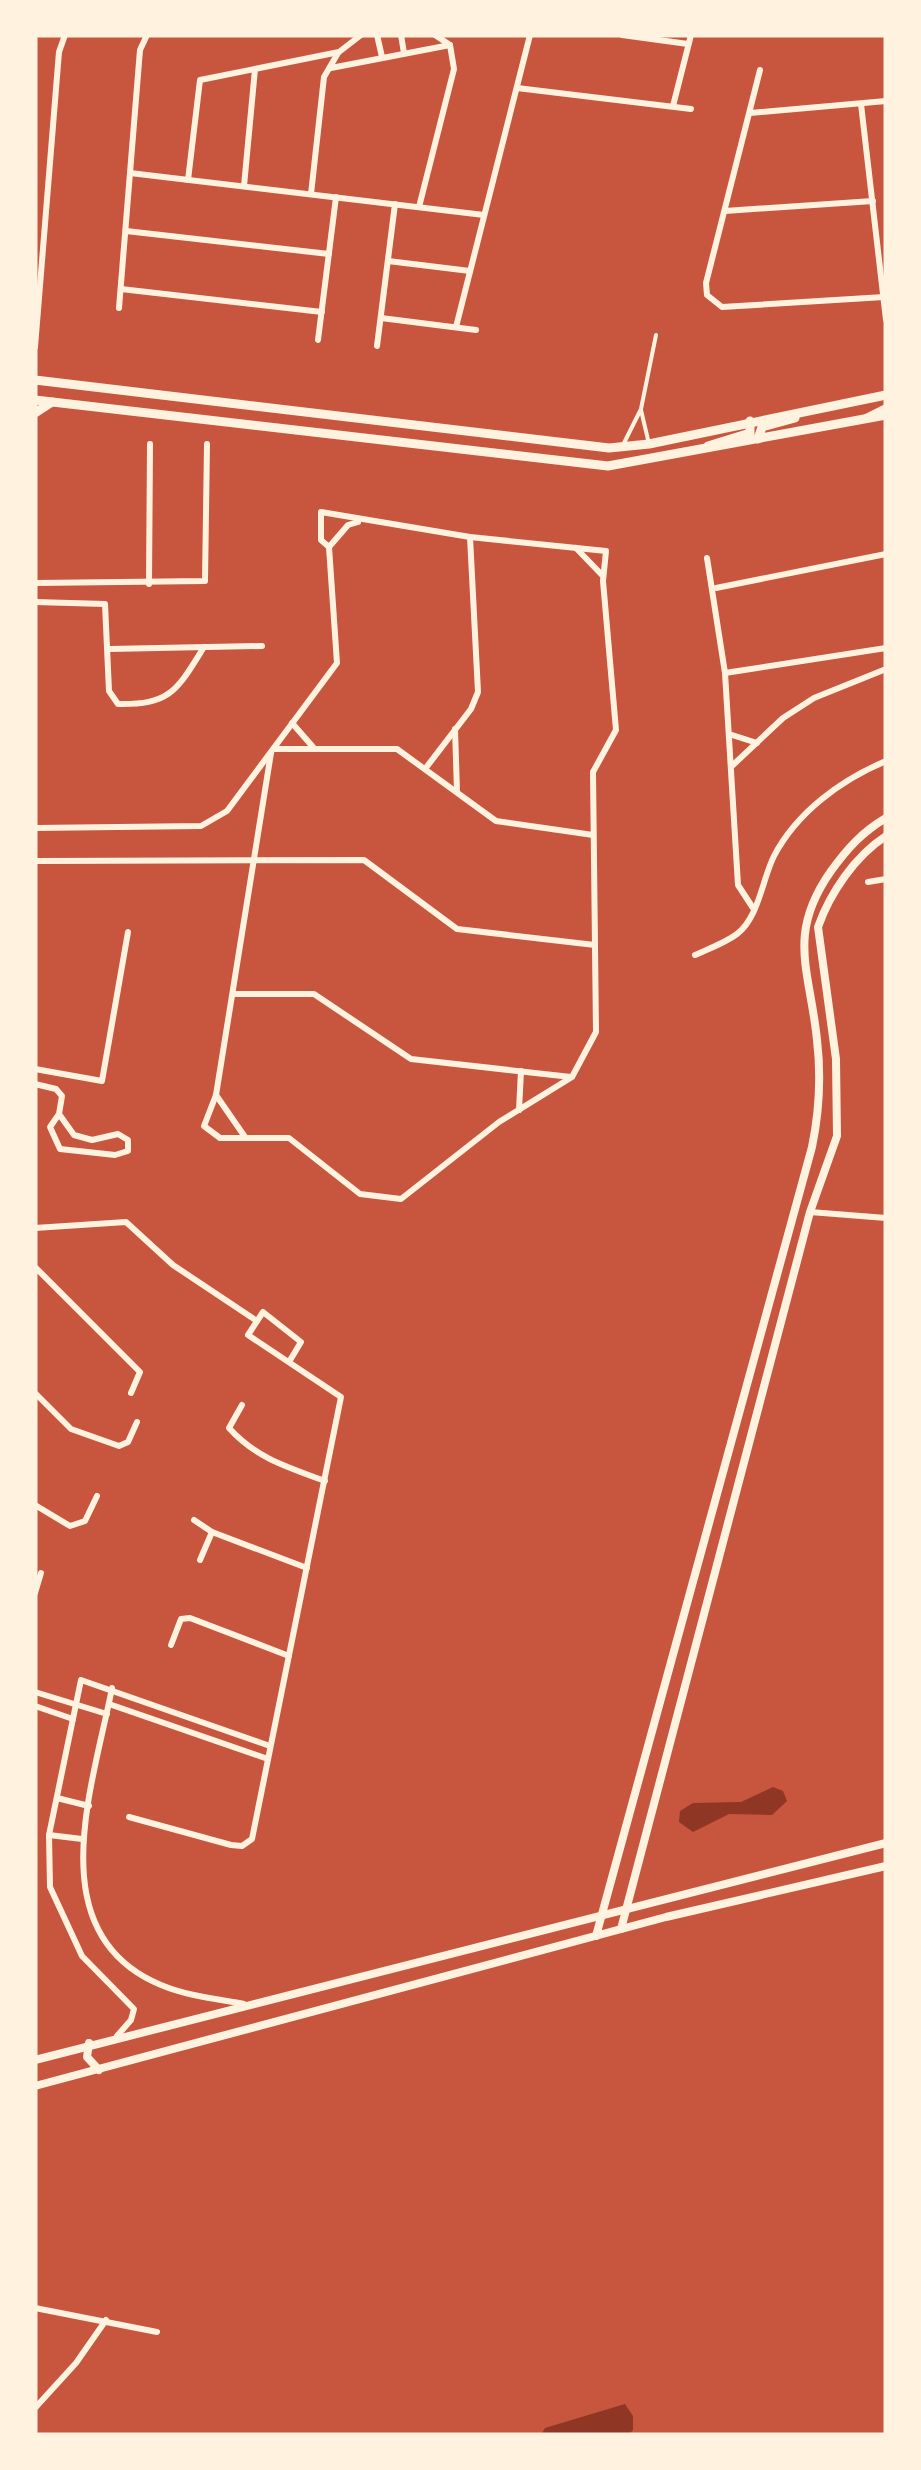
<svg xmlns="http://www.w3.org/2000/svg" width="921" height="2470" font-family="'IBM Plex Serif',serif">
<rect width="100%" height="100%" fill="#c8553d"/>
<g fill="#8f3625">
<path d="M773,1787L783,1791L787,1801L772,1815L729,1814L693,1832L679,1822L680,1811L693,1803L741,1802Z"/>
<path d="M625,2404L633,2416V2430L628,2435H541L545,2428Z"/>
</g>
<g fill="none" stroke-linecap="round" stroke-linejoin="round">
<g stroke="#fff3e0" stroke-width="4">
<path d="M641,410L649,444"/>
<path d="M623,445L641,409L656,335"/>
</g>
<g stroke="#fff3e0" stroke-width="6">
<path d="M377,35L382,57"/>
<path d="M401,35L404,53"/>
<path d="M622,35L688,44"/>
<path d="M331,68L450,45"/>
<path d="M760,70L706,283L707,295L722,307L884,297"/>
<path d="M517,88L691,109"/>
<path d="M861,104L886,320"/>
<path d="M673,106L691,35"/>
<path d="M750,113L886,101"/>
<path d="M130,173L484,215"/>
<path d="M188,180L200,80L339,52L361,35"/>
<path d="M244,186L255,69"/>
<path d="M311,194L324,77L338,53"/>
<path d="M419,207L454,69L450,45L435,35"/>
<path d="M725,211L873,201"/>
<path d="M126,231L329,254"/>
<path d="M388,261L470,271"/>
<path d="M121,289L322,312"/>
<path d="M119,308L140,50L147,35"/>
<path d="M381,318L476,330"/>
<path d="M456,327L530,35"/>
<path d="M318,340L336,197"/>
<path d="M377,346L395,204"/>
<path d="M35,347L59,52L65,35"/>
<path d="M864,418L886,407"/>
<path d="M329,547L348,525L358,522"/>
<path d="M576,548L602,575"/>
<path d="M707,558L725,673L738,885L753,908"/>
<path d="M35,583L205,581L207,444"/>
<path d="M149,584L150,444"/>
<path d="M716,588L886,554"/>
<path d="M35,602L105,604L109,691L118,704C171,705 177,690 204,647"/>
<path d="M109,649L262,646"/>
<path d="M725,673L886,648"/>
<path d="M292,723L313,747"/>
<path d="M455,729L457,791"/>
<path d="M729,734L757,743"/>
<path d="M274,749H397L496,821L593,835"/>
<path d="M733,765L783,718L814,698L886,669"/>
<path d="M425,769L471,709L478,692L470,537"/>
<path d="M35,828L201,826L227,811L337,663L329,547L321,540V512L470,537L606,551L603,581L616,730L593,772L596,1032L572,1077L499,1122L401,1199L360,1194L289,1138H220L204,1126L216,1095L271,753"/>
<path d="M35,861L364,860L457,929L595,945"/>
<path d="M868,882L886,879"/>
<path d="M695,955C708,949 725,943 737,934C759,917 762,880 774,856C797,812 841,780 886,761"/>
<path d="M233,994H314L411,1059L571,1077"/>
<path d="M35,1069L102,1081L128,932"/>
<path d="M35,1084L56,1089L62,1096L59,1114L50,1127L60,1149L115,1155L128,1151V1140L118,1134L92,1140L74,1135L59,1114"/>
<path d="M216,1095L245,1137"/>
<path d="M519,1110L521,1071"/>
<path d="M810,1212L886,1218"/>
<path d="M35,1228L126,1222L173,1265L257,1321"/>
<path d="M35,1267L140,1372L131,1393"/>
<path d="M35,1393L71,1429L119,1446L128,1442L137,1422"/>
<path d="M242,1405L229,1428C256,1458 287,1467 325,1481"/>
<path d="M35,1505L70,1526L85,1521L97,1496"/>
<path d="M194,1520L212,1532L307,1568"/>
<path d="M200,1560L212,1532"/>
<path d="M35,1593L41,1573"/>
<path d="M171,1645L181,1619L190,1618L289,1656"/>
<path d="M112,1688C93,1786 38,1934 161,1985C187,1996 217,1999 244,2004"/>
<path d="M35,1692L107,1714"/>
<path d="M109,1704L268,1759"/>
<path d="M35,1706L73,1719"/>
<path d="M57,1798L89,1806"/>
<path d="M129,1817L231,1845L242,1846L252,1839L341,1397L248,1335L263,1312L301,1342L289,1362"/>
<path d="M49,1835L82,1839"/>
<path d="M117,2036L131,2020L134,2009L82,1956L50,1887L49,1835L81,1680L270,1746"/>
<path d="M35,2308L157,2332"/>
<path d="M35,2408L76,2363L106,2320"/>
</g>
<g stroke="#fff3e0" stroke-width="8">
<path d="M621,1929L810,1212L837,1136L836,1059L818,927C830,893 855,856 886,836"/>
<path d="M596,1936L812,1147C819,1113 821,1074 817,1040C810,970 786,935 831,871C847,849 862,832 886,818"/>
<path d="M89,2043L87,2057L99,2070"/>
<path d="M35,2060L886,1843"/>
<path d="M35,2086L666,1917L886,1866"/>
</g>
<g stroke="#fff3e0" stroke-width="9">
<path d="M35,380L609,448L649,444L886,395"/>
<path d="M35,400L608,466L886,415"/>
<path d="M35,413L52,402"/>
<path d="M758,439L762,427L795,418"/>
<path d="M708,446L750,433V421"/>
</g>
</g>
<rect width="921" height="2470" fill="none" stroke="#fff3e0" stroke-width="75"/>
</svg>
